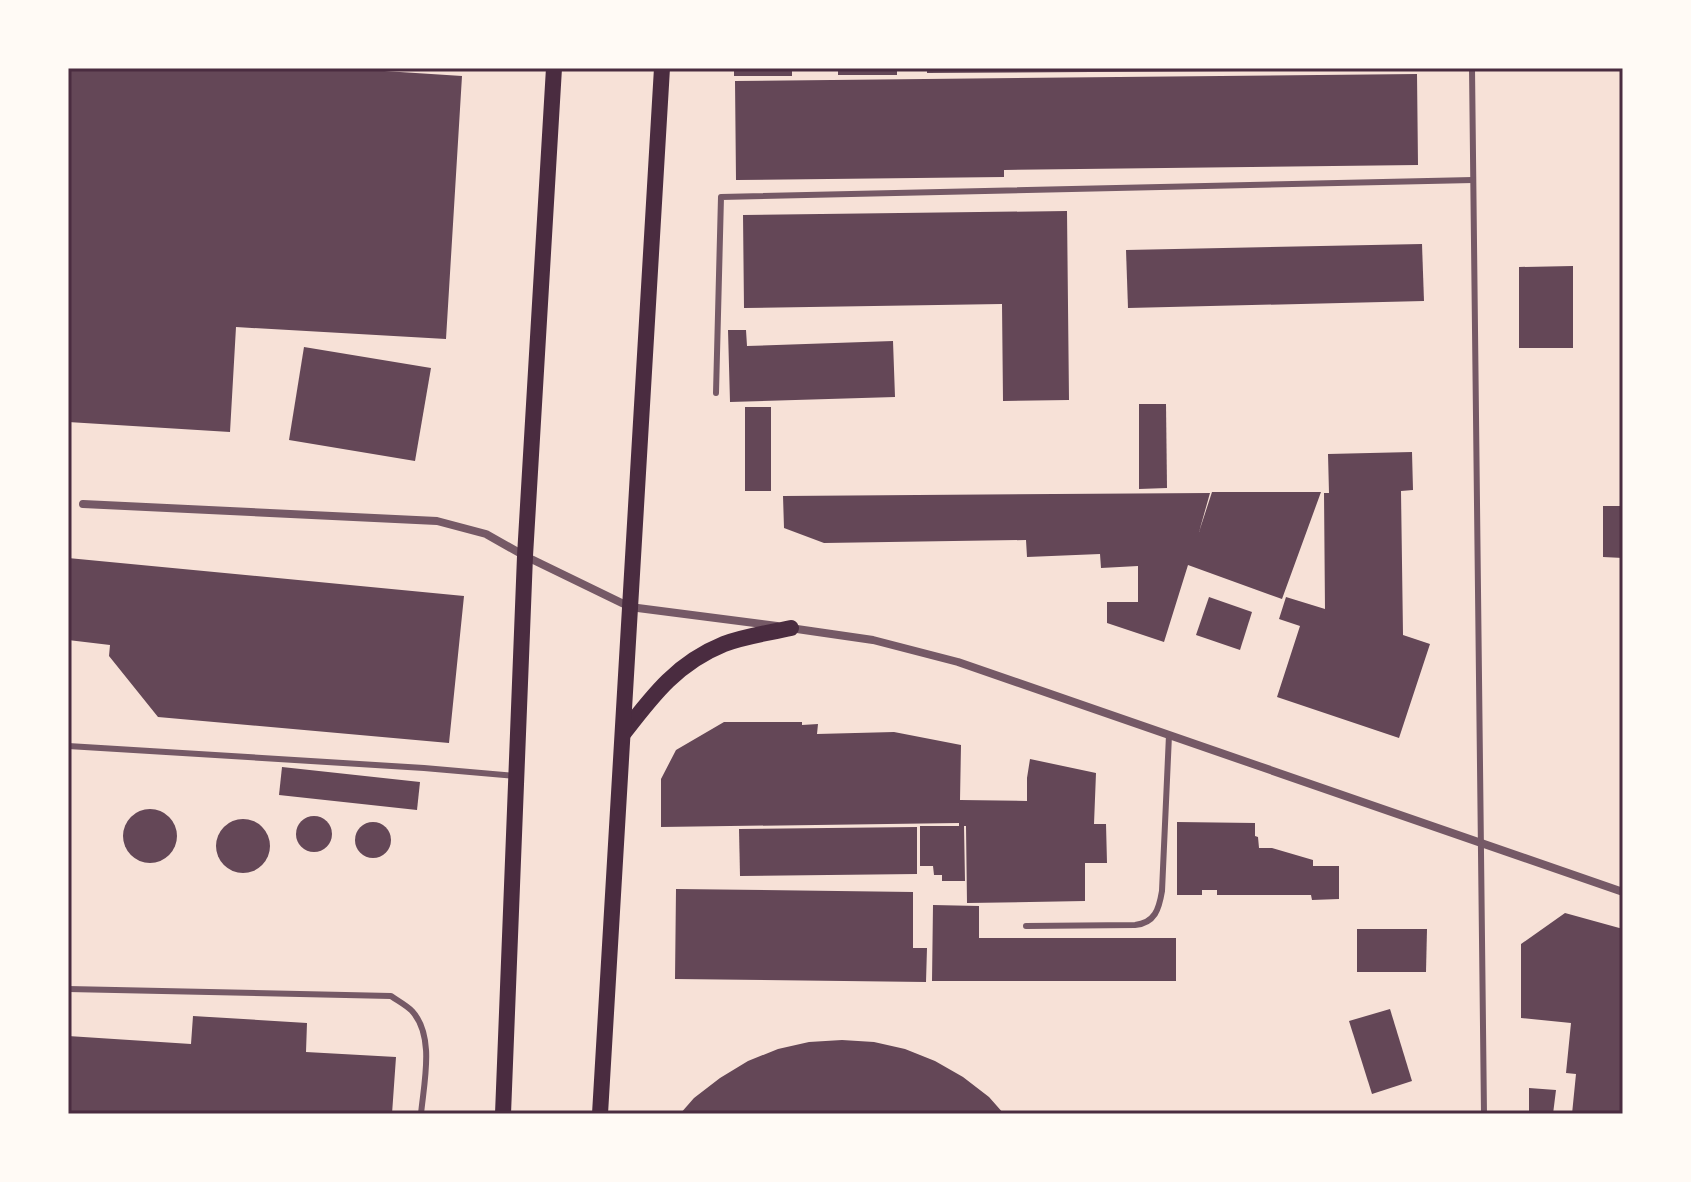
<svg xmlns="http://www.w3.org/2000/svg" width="1691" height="1182" font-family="'Noto Serif',serif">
<rect width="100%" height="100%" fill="#f7e1d7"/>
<g fill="#644757">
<path d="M68,68H338L462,76L446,339L236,327L230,432L68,422Z"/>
<rect x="734" y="68" width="58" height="8"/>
<rect x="838" y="68" width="59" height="7"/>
<path d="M927,68H1242V71L927,73Z"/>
<path d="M1417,74L1418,165L1004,170V177L736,180L735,81Z"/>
<path d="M1067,211L1069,400L1003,401L1002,304L744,308L743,215Z"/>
<path d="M1422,244L1424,301L1128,308L1126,250Z"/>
<path d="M1573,266V348H1519V267Z"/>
<path d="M728,330H746L747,346L893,341L895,397L730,402Z"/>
<path d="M304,347L431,368L415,461L289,440Z"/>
<path d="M1139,404H1166L1167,488L1139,489Z"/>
<rect x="745" y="407" width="26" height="84"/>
<path d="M1412,452L1413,490L1401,491L1403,635L1430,644L1399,738L1277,697L1300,626L1279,619L1286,597L1325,609L1324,493H1329L1328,454Z"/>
<path d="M1212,492H1321L1282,599L1188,565L1164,642L1107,623V602H1138V566L1101,568L1100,554L1027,557L1026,540L824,543L784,528L783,496L1210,493L1199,532Z"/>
<path d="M1603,506H1623V558L1603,557Z"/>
<path d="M68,558L464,596L449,743L158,717L109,656L110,645L68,640Z"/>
<path d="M1209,597L1252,612L1240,650L1196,635Z"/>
<path d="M724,722H802V725L818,724L817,734L894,732L961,745L960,800L1027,801V778L1030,759L1096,773L1094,824H1106L1107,863H1085V901L967,903L966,826H964L965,881H942V875H934L933,866H920V826H959V823L661,827V779L676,750Z"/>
<path d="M282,767L420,782L417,810L279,795Z"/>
<circle cx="150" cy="836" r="27"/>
<circle cx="314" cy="834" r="18"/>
<circle cx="243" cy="846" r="27"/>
<path d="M1177,822L1255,823V836L1258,837L1259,848H1272L1313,860V866H1339V899L1312,900L1311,895H1217V890H1202V895H1177Z"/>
<circle cx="373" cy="840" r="18"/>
<path d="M917,827V874L740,876L739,829Z"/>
<path d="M676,889L913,892V948H927L926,982L675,979Z"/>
<path d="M933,905L979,906V938H1176V981H932Z"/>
<path d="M1565,913L1623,929V1114H1572L1576,1074L1566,1073L1571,1023L1521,1018V944Z"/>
<path d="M1357,929H1427L1426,972H1357Z"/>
<path d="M1390,1009L1412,1081L1372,1094L1349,1021Z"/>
<path d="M193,1016L307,1023L306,1052L396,1057L392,1114H68V1036L191,1044Z"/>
<path d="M842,1040L874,1042L905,1049L935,1061L963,1077L989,1097L1004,1114H871L841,1111L810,1114H680L694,1098L720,1078L748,1061L778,1049L809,1042Z"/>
<path d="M1529,1088L1556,1090L1553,1114H1529Z"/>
</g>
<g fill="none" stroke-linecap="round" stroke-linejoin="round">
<g stroke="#755966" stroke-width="6">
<path d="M1472,68L1484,1114"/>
<path d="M716,393L721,197L1473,180"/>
<path d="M68,746L424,768L515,776"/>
<path d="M1026,926L1135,925C1155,923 1159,909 1162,891L1169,735"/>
<path d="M68,989L391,996C398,1001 406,1005 412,1011C435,1036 424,1082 421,1114"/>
</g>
<g stroke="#755966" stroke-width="8">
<path d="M83,504L437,521L486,534L525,556L630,607L777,626"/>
<path d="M790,628L873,640L958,662L1623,892"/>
</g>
<g stroke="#4a2c40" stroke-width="16">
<path d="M623,734C653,695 677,663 724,644C745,636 769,633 791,628"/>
<path d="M503,1114L525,556L554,68"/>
<path d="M600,1114L662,68"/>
</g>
</g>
<rect width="1691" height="1182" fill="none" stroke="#fffaf5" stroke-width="140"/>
<rect x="70" y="70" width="1551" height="1042" fill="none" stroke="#4a2c40" stroke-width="3"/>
</svg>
